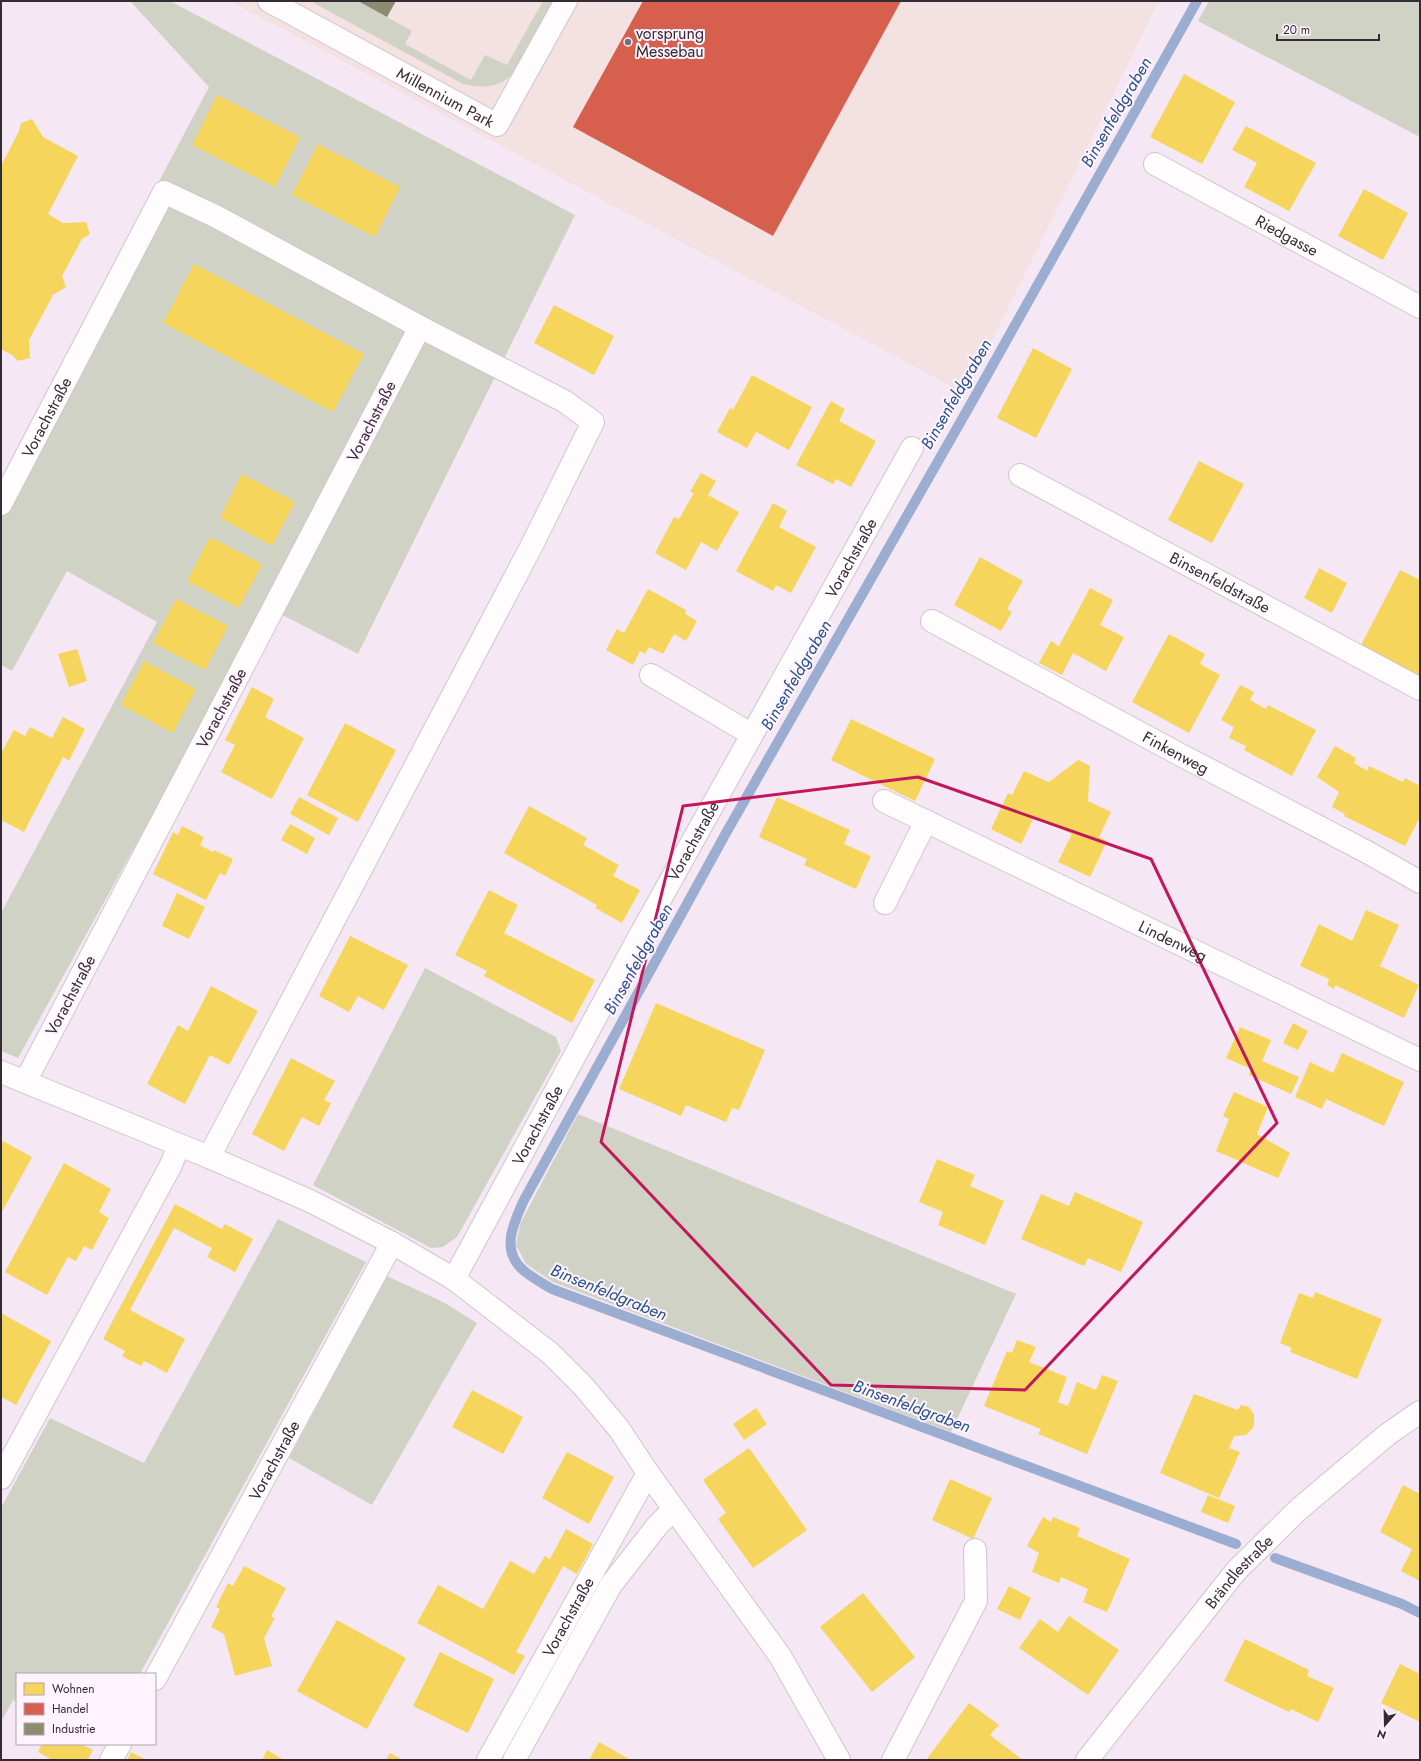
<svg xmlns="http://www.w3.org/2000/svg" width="1421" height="1761" font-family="Jost,sans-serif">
<rect width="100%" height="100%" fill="#f5e8f4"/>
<path fill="#f4e1e1" d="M230,1H1159L966,394Z"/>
<g fill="#d0d2c5">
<path d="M130,1H170L575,215L358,654L267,607L18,1058L1,1051V913L157,622L67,571L12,671L1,665V479L209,87Z"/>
<path d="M310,1H358L412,31L405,44L471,80L485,55L507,65L543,1H557C549,15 541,30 533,44C515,76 503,93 463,84Z"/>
<path d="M1209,1H1420V137L1198,21Z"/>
<path d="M425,968L556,1037L561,1051L457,1237L443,1247L431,1248L313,1185Z"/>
<path d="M578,1114L1016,1294L951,1432L553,1282L526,1264L516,1245L520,1224Z"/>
<path d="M278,1219L366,1262L140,1674H17V1702L13,1700L1,1722V1508L50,1418L144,1463Z"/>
<path d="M387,1276L443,1302L477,1323L372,1505L289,1458Z"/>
</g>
<g fill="#f6d55c">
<path d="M1184,74L1235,102L1202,164L1150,137Z"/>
<path d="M217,95L300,137L275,187L192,145Z"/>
<path d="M32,119L43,137L78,156L48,214L63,223L86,222L90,234L82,239L62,276L66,287L53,295L29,340L30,358L18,361L12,355L1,349V166L19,131L21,123Z"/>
<path d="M1246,126L1316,163L1289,211L1244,187L1257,163L1232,150Z"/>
<path d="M318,144L400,187L375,237L292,195Z"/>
<path d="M1364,189L1408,213L1383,260L1338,236Z"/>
<path d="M194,264L364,354L333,412L163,323Z"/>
<path d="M554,305L614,336L594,375L534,343Z"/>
<path d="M1033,348L1072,369L1036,438L997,418Z"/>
<path d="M752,375L812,407L789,450L756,432L747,448L717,432L730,408L733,410Z"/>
<path d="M831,401L845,409L839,421L876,441L851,487L836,479L833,484L796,465Z"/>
<path d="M1199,461L1244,484L1212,543L1168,520Z"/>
<path d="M701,473L716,481L708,495L739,512L717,551L701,542L686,570L655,553L674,517L679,519L694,493L690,492Z"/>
<path d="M242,474L295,502L272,546L220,518Z"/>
<path d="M773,503L787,511L779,527L816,547L791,593L776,585L773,591L736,571Z"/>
<path d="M210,537L262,564L239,608L187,581Z"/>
<path d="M980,557L1023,581L1007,609L1012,612L1001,631L954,605Z"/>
<path d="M1319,568L1347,583L1332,613L1304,598Z"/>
<path d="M1400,570L1420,580V678L1360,647Z"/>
<path d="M1090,588L1113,600L1100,625L1124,637L1106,671L1073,653L1062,675L1039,663L1051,641L1059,646Z"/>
<path d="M648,589L686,610L685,614L697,621L686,641L674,634L663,654L649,647L645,654L640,651L633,665L606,650L617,629L624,633Z"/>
<path d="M176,599L228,626L205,670L153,643Z"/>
<path d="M1169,634L1205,654L1200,664L1220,675L1189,733L1132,702Z"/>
<path d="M77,649L87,681L69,687L58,654Z"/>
<path d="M144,661L196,689L173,733L121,705Z"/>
<path d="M1240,685L1254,692L1250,700L1266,709L1268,705L1316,730L1292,776L1244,750L1246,746L1229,738L1234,727L1221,720Z"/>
<path d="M252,687L274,699L265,717L304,738L272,799L221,772L235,745L225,740Z"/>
<path d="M63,717L85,729L69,761L63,757L24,832L1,820V753L14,730L25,736L30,727L52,738Z"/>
<path d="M851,719L935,759L915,801L831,760Z"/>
<path d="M345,723L396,750L358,822L307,795Z"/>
<path d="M1335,746L1356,758L1354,763L1367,771L1369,766L1403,782L1405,778L1420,786V817L1405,846L1344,816L1345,814L1332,807L1339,792L1317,777Z"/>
<path d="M1078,760L1090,766L1088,801L1111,812L1099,837L1107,841L1090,877L1058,862L1072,834L1034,817L1021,844L991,829L1008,793L1012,795L1024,771L1049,782Z"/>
<path d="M299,797L338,818L329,835L290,814Z"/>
<path d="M777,797L850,830L844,844L871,856L856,889L804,865L807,859L759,837Z"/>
<path d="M529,806L587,838L583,845L619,865L613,876L640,890L622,923L595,908L597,905L504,853Z"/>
<path d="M290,824L315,838L307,854L281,840Z"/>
<path d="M182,826L204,837L200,845L213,852L214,850L233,859L225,876L220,873L206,900L153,874L173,832L178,835Z"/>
<path d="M489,890L518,905L504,933L595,980L572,1023L484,976L487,971L455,955Z"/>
<path d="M177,893L205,907L189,939L162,926Z"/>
<path d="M1366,910L1399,925L1380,966L1419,985L1404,1018L1335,985L1334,989L1327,985L1329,979L1300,966L1319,924L1352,941Z"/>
<path d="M350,936L408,965L384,1010L358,996L349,1012L319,996Z"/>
<path d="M211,986L258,1011L229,1065L210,1055L185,1104L147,1084L178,1025L188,1031Z"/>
<path d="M656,1003L765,1050L739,1110L732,1108L726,1122L686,1105L681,1116L619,1089Z"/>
<path d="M1293,1023L1308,1031L1298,1050L1283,1043Z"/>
<path d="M1240,1027L1271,1040L1262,1061L1299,1077L1291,1094L1249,1075L1251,1069L1226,1058Z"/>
<path d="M1342,1053L1404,1082L1384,1126L1326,1099L1322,1109L1295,1097L1310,1062L1333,1073Z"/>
<path d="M291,1058L335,1081L324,1100L331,1103L319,1126L302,1117L284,1151L252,1134Z"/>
<path d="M1234,1092L1268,1107L1257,1134L1290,1153L1278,1178L1216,1151L1229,1119L1223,1116Z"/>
<path d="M1,1140L32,1157L3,1210H1Z"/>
<path d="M937,1159L975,1175L970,1186L1004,1201L985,1245L938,1225L943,1212L919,1202Z"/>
<path d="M64,1163L111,1189L99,1212L109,1218L92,1250L84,1246L76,1261L68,1257L47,1295L5,1272Z"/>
<path d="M1075,1192L1143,1222L1121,1272L1088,1258L1084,1266L1021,1239L1041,1194L1069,1206Z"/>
<path d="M175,1204L222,1229L225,1224L253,1239L235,1272L207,1257L212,1248L174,1228L130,1310L185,1339L167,1373L144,1361L141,1366L122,1356L125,1351L103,1339Z"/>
<path d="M1315,1292L1382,1319L1357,1379L1290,1352L1292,1348L1280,1343L1299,1293L1313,1298Z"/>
<path d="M1,1313L51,1341L16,1405L1,1397Z"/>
<path d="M1017,1340L1036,1347L1029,1362L1067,1377L1058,1402L1068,1406L1077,1382L1096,1390L1102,1375L1118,1381L1087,1454L1038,1434L1041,1429L984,1406L1007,1351L1012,1353Z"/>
<path d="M472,1390L523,1417L503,1454L452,1427Z"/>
<path d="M1194,1394L1238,1410L1241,1405L1249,1407L1254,1414V1427L1246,1435L1234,1436L1229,1448L1240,1452L1219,1498L1160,1473Z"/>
<path d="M756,1408L767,1424L744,1440L733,1424Z"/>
<path d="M749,1448L807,1530L753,1568L718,1519L726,1513L703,1480Z"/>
<path d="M567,1452L614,1477L589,1524L542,1498Z"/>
<path d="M950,1479L992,1498L973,1539L932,1520Z"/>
<path d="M1403,1485L1420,1494V1581L1401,1571L1412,1549L1380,1532Z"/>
<path d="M1208,1495L1235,1506L1228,1523L1201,1512Z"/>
<path d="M1043,1517L1051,1522L1053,1517L1080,1528L1077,1536L1130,1559L1107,1612L1083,1602L1088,1589L1061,1577L1059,1583L1032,1572L1039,1553L1027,1546Z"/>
<path d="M566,1529L593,1544L577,1574L563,1566L516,1652L525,1656L514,1675L417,1623L438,1585L483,1609L510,1561L534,1574L545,1556L550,1559Z"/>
<path d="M244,1566L286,1588L271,1617L275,1618L264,1638L272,1666L235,1676L224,1634L211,1627L220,1609L216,1607L228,1583L233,1586Z"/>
<path d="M1009,1586L1031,1598L1020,1620L997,1609Z"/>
<path d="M863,1593L915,1657L872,1692L820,1627Z"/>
<path d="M1069,1616L1119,1650L1088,1695L1019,1648L1040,1619L1058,1632Z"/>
<path d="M337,1620L406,1658L367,1729L297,1691Z"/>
<path d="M1245,1639L1309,1670L1307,1676L1334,1688L1318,1722L1291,1709L1289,1712L1224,1681Z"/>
<path d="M440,1652L494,1679L468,1733L413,1706Z"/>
<path d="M1400,1664L1420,1674V1722L1381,1703Z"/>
<path d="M969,1703L999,1725L990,1735L1023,1760H926Z"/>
<path d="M599,1742L631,1760H589Z"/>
<path d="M42,1744H81L93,1750L88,1760H52L38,1752Z"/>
<path d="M267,1750L284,1760H262Z"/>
<path d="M131,1752L147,1760H127Z"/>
<path d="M390,1753L403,1760H386Z"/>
</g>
<path fill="#d6604d" d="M643,1H901L773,236L573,127Z"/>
<path fill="#8c8c6e" d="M358,1H396L387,17Z"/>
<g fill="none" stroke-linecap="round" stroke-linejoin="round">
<g stroke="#9badd0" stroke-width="10">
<path d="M1197,1L973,400L726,833L524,1200C514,1222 500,1250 523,1270C531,1277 542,1283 552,1289L1236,1544"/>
<path d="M1275,1558L1402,1604L1420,1613"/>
</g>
<g stroke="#cfc5ce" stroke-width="24">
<g id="minor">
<path id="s1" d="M269,1L497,125L566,1"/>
<path id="s2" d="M1155,164L1420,307"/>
<path id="s3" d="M1020,475L1420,689"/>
<path id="s4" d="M1,504L164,192L217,217L420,327L213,724L25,1082"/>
<path id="s5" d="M932,621L1177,753L1367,852L1420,882"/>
<path d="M651,675L751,734"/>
<path id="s6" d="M884,801L1420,1060"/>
<path d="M885,903L926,821"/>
<path d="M1,1072L209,1157L310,1201L392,1243L454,1279L550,1353L584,1387L619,1429L648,1473L780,1656L839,1760"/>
<path d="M209,1157L531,547L593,422L564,401L420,327"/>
<path id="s7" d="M454,1279L638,939L912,448"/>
<path d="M1,1478L171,1165L179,1145"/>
<path id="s8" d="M155,1679L392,1243"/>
<path d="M111,1760L120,1744"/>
<path id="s9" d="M488,1760L648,1473"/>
<path d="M514,1760L611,1585L657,1526L674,1509"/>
<path d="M893,1760L976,1601L975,1550"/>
<path id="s10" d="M1087,1760L1236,1571L1299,1509L1388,1434L1420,1412"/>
</g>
</g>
<use href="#minor" stroke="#fefcfd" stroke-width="22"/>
</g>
<path fill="none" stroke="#c2185b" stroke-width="3" stroke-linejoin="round" d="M918,777L1151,859L1277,1123L1025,1390L831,1385L601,1142L683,806Z"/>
<circle fill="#786d77" stroke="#fff4fe" stroke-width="1.5" cx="628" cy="42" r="4"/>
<g text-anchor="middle" stroke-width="4" stroke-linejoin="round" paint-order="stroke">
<g font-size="16" fill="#352b34" stroke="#fff4fe" text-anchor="start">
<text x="636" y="39">vorsprung<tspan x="636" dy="18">Messebau</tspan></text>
</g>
<g font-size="16" fill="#352b34" stroke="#fff4fe">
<text dy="6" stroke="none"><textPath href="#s1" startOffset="201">Millennium Park</textPath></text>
<text dy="6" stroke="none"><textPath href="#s2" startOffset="150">Riedgasse</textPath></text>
<text dy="6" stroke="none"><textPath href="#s4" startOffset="98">Vorachstraße</textPath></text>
<text transform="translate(371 421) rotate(-63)" y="6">Vorachstraße</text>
<text dy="6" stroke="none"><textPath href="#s7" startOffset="823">Vorachstraße</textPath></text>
<text dy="6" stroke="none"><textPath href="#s3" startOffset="227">Binsenfeldstraße</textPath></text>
<text transform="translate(221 708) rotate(-62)" y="6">Vorachstraße</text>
<text dy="6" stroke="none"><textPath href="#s5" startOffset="277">Finkenweg</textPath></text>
<text dy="6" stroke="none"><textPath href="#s7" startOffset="499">Vorachstraße</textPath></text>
<text dy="6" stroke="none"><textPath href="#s6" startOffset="321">Lindenweg</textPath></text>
<text transform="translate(70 995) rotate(-62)" y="6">Vorachstraße</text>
<text dy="6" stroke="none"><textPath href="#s7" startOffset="175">Vorachstraße</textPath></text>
<text dy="6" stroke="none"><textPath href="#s8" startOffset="249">Vorachstraße</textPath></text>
<text dy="6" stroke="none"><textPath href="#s10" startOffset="242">Brändlestraße</textPath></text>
<text dy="6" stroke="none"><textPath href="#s9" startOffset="164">Vorachstraße</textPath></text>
</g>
<g font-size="17" font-style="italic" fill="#28528b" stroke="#fff4fe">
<text transform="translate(1116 112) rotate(-60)" y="6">Binsenfeldgraben</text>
<text transform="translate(956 394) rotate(-60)" y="6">Binsenfeldgraben</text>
<text transform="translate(796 675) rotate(-60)" y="6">Binsenfeldgraben</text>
<text transform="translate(638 959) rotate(-61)" y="6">Binsenfeldgraben</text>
<text transform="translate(609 1292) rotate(22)" y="6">Binsenfeldgraben</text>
<text transform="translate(912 1406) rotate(20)" y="6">Binsenfeldgraben</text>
</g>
</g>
<rect width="1421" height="1761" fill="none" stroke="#352b34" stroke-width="4"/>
<rect x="16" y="1673" width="140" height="72" fill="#fff4fe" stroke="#aea4ad"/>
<rect x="24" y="1683" width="20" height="12" fill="#f6d55c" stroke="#aea4ad"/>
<text x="52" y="1693" font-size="12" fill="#352b34">Wohnen</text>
<rect x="24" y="1703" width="20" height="12" fill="#d6604d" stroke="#aea4ad"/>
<text x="52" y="1713" font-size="12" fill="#352b34">Handel</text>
<rect x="24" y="1723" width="20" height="12" fill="#8c8c6e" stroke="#aea4ad"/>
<text x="52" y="1733" font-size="12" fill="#352b34">Industrie</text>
<g transform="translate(1385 1725) rotate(200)" stroke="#fff4fe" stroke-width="3" paint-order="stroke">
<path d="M0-3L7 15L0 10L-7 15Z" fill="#352b34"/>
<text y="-6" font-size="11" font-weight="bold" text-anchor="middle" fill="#352b34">N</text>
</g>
<path d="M1277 34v6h102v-6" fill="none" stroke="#352b34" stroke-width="2"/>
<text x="1283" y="34" font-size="12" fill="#352b34" stroke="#fff4fe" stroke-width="3" paint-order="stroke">20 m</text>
</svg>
